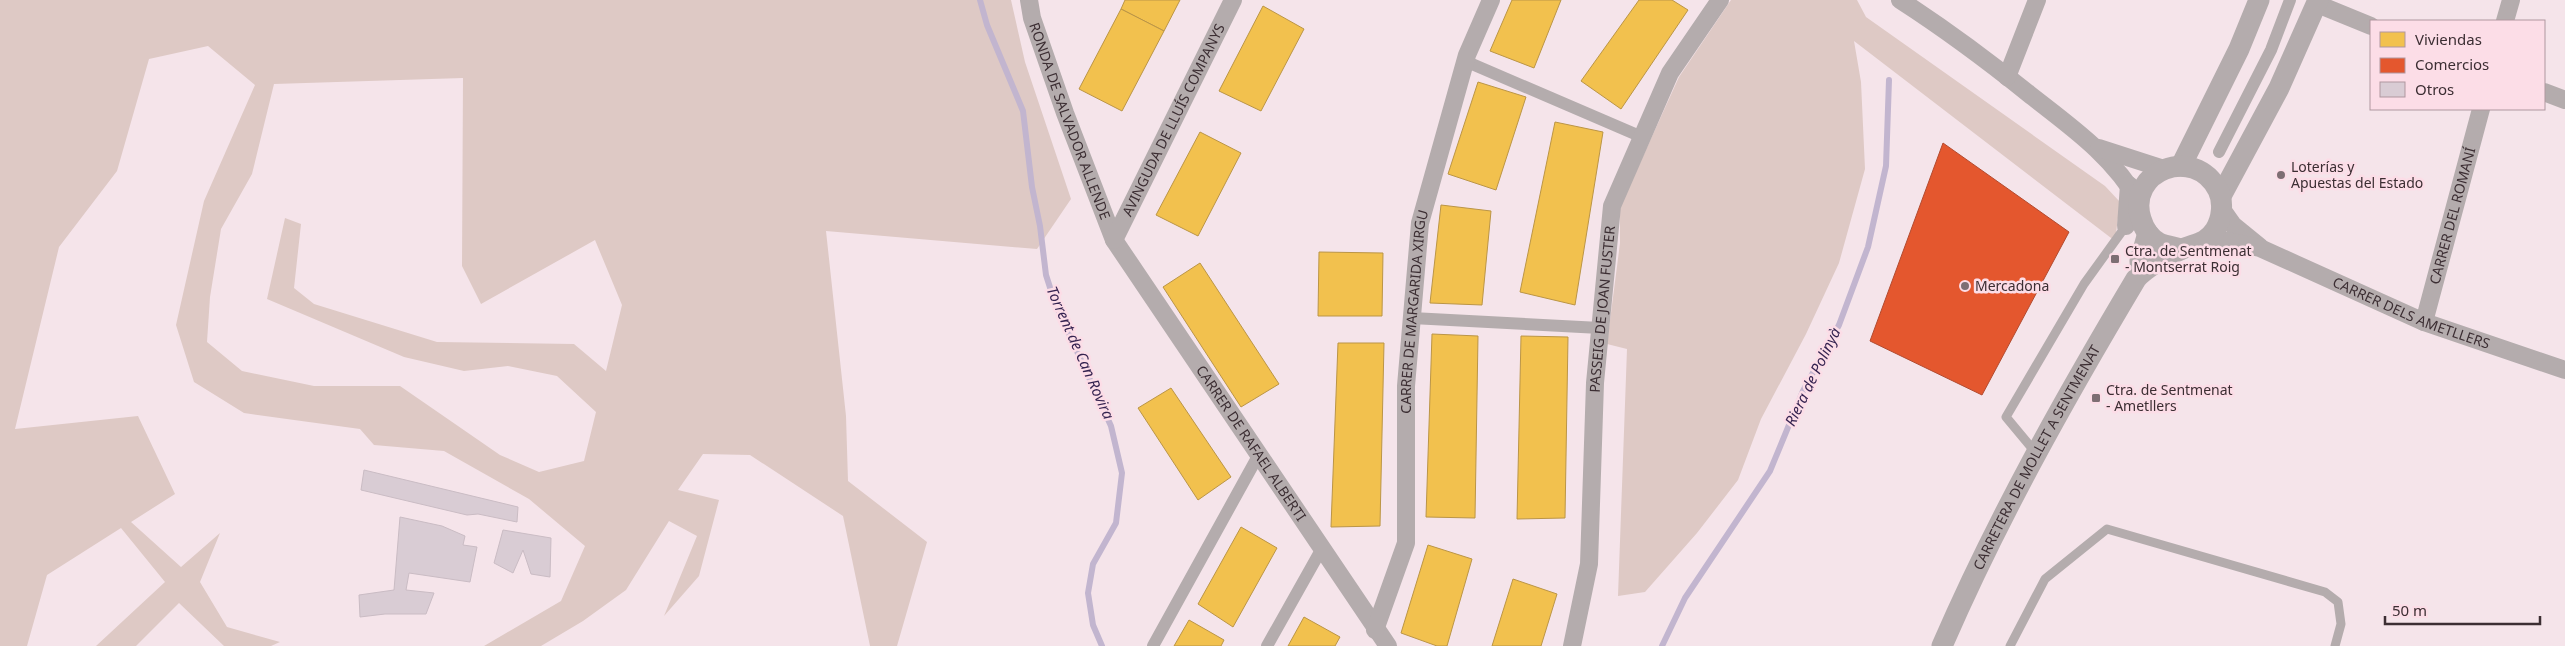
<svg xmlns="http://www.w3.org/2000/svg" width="2565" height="646" font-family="'Noto Sans',sans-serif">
<rect width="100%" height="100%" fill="#f5e4ea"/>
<g fill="#dec9c5" fill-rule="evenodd">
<path d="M0,0H1011L1025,62L1071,199L1037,249L826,231L846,416L848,481L927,542L897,646H870L843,516L750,455L703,454L678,490L719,500L699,576L664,616L697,536L669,521L626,590L583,621L541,646H484L561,601L585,546L529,499L444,451L374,445L360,429L244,413L194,382L176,325L204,201L255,85L208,46L149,59L117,171L59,247L15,429L138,416L175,494L131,522L181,567L220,533L200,582L227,627L280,642L271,646H224L179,603L136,646H96L165,582L121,528L47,575L27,646H0ZM463,78L462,266L481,304L595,240L622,305L606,371L574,344L437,342L314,304L294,288L301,224L285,218L267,299L404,357L464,371L508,366L557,376L596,412L584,461L539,472L500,455L400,386H314L242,371L207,342L210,297L221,229L252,174L274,84Z"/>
<path d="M1731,0H1857L1866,17L2105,186L2120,202L2115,241L1854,41L1861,82L1865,169L1839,263L1806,334L1761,419L1738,480L1697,533L1645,592L1618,596L1627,349L1607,344L1620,243V207L1679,77Z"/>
</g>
<g fill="#f2c14e" stroke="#bb9546">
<path d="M1125,0H1180L1164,31L1121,9Z"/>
<path d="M1512,0H1561L1534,68L1490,51Z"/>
<path d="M1639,0H1672L1688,10L1621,109L1581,81Z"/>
<path d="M1263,6L1304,29L1261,111L1219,91Z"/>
<path d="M1121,9L1164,31L1122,111L1079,89Z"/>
<path d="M1478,82L1526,97L1496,190L1448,174Z"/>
<path d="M1555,122L1603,132L1575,305L1520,292Z"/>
<path d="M1200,132L1241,153L1198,236L1156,215Z"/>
<path d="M1441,205L1491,211L1482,305L1430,303Z"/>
<path d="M1319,252L1383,253L1382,316H1318Z"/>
<path d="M1200,263L1279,384L1241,407L1163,287Z"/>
<path d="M1432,334L1478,336L1475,518L1426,517Z"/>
<path d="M1521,336L1568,337L1565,518L1517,519Z"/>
<path d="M1338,343H1384L1380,526L1331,527Z"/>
<path d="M1171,388L1231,477L1198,500L1138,408Z"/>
<path d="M1241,527L1277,548L1233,627L1198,604Z"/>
<path d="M1428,545L1472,559L1447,646H1437L1401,633Z"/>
<path d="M1513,579L1557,594L1541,646H1492Z"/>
<path d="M1304,617L1340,637L1335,646H1288Z"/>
<path d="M1189,620L1224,640L1221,646H1174Z"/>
</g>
<path fill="#e4572e" stroke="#b24b30" d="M1943,143L2069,232L1982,395L1870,341Z"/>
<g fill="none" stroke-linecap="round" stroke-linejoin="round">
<g stroke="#c2b5cf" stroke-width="6">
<path d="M980,0L987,25L1023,111L1032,187L1040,226L1046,275L1055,303L1111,426L1122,473L1116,523L1093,564L1088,593L1093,625L1102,646"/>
<path d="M1662,646L1685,598L1770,471L1803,391L1839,325L1868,247L1886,166L1889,80"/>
</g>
</g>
<g fill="#d9ccd4" stroke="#cabcc4">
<path d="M364,470L518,507L517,522L478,514L467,515L361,490Z"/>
<path d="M400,517L442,526L465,536L463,545L477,547L470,582L409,573L406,590L434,593L426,614H385L360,617L359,595L394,590Z"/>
<path d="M503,530L551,538L550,577L531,574L523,550L513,573L494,563Z"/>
</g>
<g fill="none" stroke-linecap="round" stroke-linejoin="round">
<g stroke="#b4acad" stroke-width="9">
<path d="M2036,453L2006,417L2084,284L2128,223"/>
<path d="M2010,646L2045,579L2107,529L2325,592L2338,602L2341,624L2335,646"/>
</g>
<g stroke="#b4acad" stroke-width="12">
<path d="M1465,61L1642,137"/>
<path d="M2219,152L2271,50L2290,0"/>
<path d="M1412,318L1600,328"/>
<path d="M1153,646L1258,456"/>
<path d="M1267,646L1321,550"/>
</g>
<g stroke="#b4acad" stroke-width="18">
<path id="s1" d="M1029,0L1032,18L1065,113L1114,240L1388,646"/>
<path d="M1900,0C1945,29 1988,61 2029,94C2071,127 2112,155 2139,202"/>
<path d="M2317,4L2371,26"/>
<path d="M2505,21L2511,0"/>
<path d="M2007,77L2037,0"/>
<path d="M2544,92L2565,100"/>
<path d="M2099,148L2164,169"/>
<path d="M2221,208L2233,225L2260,247"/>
<path d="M2126,226L2129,185"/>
<path id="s2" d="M2210,237L2260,248L2424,322L2565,370"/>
<path id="s3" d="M1114,240L1233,0"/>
<path id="s4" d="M2424,322L2481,109"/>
<path id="s5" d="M1375,630L1406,543V386L1420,223L1467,55L1491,0"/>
<path id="s6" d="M1572,646L1589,564L1595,383L1612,206L1670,73L1720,0"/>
</g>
<g stroke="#b4acad" stroke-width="21">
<path d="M2181,166L2239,49L2259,0"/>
<path d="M2221,196L2279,88L2318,0"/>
<path d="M2141,272L2140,261L2148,233"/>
<path id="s7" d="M1942,646C1997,519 2065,398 2136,279C2144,269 2168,255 2180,250C2194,243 2205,245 2215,230C2222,219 2224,202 2218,190C2194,144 2126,171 2141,219C2144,229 2150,238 2159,243C2165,246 2174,247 2181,249"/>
</g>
</g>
<g fill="#7d6e73" stroke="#fcdde7" stroke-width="2">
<circle cx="2281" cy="175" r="5"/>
<rect x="2110" y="254" width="10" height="10" rx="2.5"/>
<circle cx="1965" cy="286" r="5"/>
<rect x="2091" y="393" width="10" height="10" rx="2.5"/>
</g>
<g text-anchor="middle" stroke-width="5" stroke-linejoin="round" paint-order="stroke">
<g font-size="14" fill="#3c2e33" stroke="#fcdde7">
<text dy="5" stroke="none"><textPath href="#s1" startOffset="128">RONDA DE SALVADOR ALLENDE</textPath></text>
<text dy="5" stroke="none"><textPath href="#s3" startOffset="134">AVINGUDA DE LLUÍS COMPANYS</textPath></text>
<text dy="5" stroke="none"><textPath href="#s4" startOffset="110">CARRER DEL ROMANÍ</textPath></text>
<text dy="5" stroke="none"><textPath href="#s6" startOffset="339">PASSEIG DE JOAN FUSTER</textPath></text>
<text dy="5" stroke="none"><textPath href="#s5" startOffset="324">CARRER DE MARGARIDA XIRGU</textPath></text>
<text dy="5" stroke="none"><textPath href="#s2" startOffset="216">CARRER DELS AMETLLERS</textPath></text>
<text dy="5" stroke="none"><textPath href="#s1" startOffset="500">CARRER DE RAFAEL ALBERTI</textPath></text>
<text dy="5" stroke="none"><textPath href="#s7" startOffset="211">CARRETERA DE MOLLET A SENTMENAT</textPath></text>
</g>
<g font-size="14" fill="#3c2e33" stroke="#fcdde7" text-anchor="start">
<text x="2291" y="172">Loterías y<tspan x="2291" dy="16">Apuestas del Estado</tspan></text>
<text x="2125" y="256">Ctra. de Sentmenat<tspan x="2125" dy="16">- Montserrat Roig</tspan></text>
<text x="1975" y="291">Mercadona</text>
<text x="2106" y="395">Ctra. de Sentmenat<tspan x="2106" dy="16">- Ametllers</tspan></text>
</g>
<g font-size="15" font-style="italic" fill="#352350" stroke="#fcdde7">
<text transform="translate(1080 353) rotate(66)" y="5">Torrent de Can Rovira</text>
<text transform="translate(1813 377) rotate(-64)" y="5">Riera de Polinyà</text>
</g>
</g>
<rect x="2370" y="20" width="175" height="90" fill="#fcdde7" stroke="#af979f"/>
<rect x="2380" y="32" width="25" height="15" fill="#f2c14e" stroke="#af979f"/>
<text x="2415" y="45" font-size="15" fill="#3c2e33">Viviendas</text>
<rect x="2380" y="58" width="25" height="15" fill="#e4572e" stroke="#af979f"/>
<text x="2415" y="70" font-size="15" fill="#3c2e33">Comercios</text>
<rect x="2380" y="82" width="25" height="15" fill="#d9ccd4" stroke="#af979f"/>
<text x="2415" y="95" font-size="15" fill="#3c2e33">Otros</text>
<path d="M2385 616v8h155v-8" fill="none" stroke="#3c2e33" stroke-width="2.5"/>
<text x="2392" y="616" font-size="15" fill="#3c2e33" stroke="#fcdde7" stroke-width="4" paint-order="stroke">50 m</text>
</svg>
